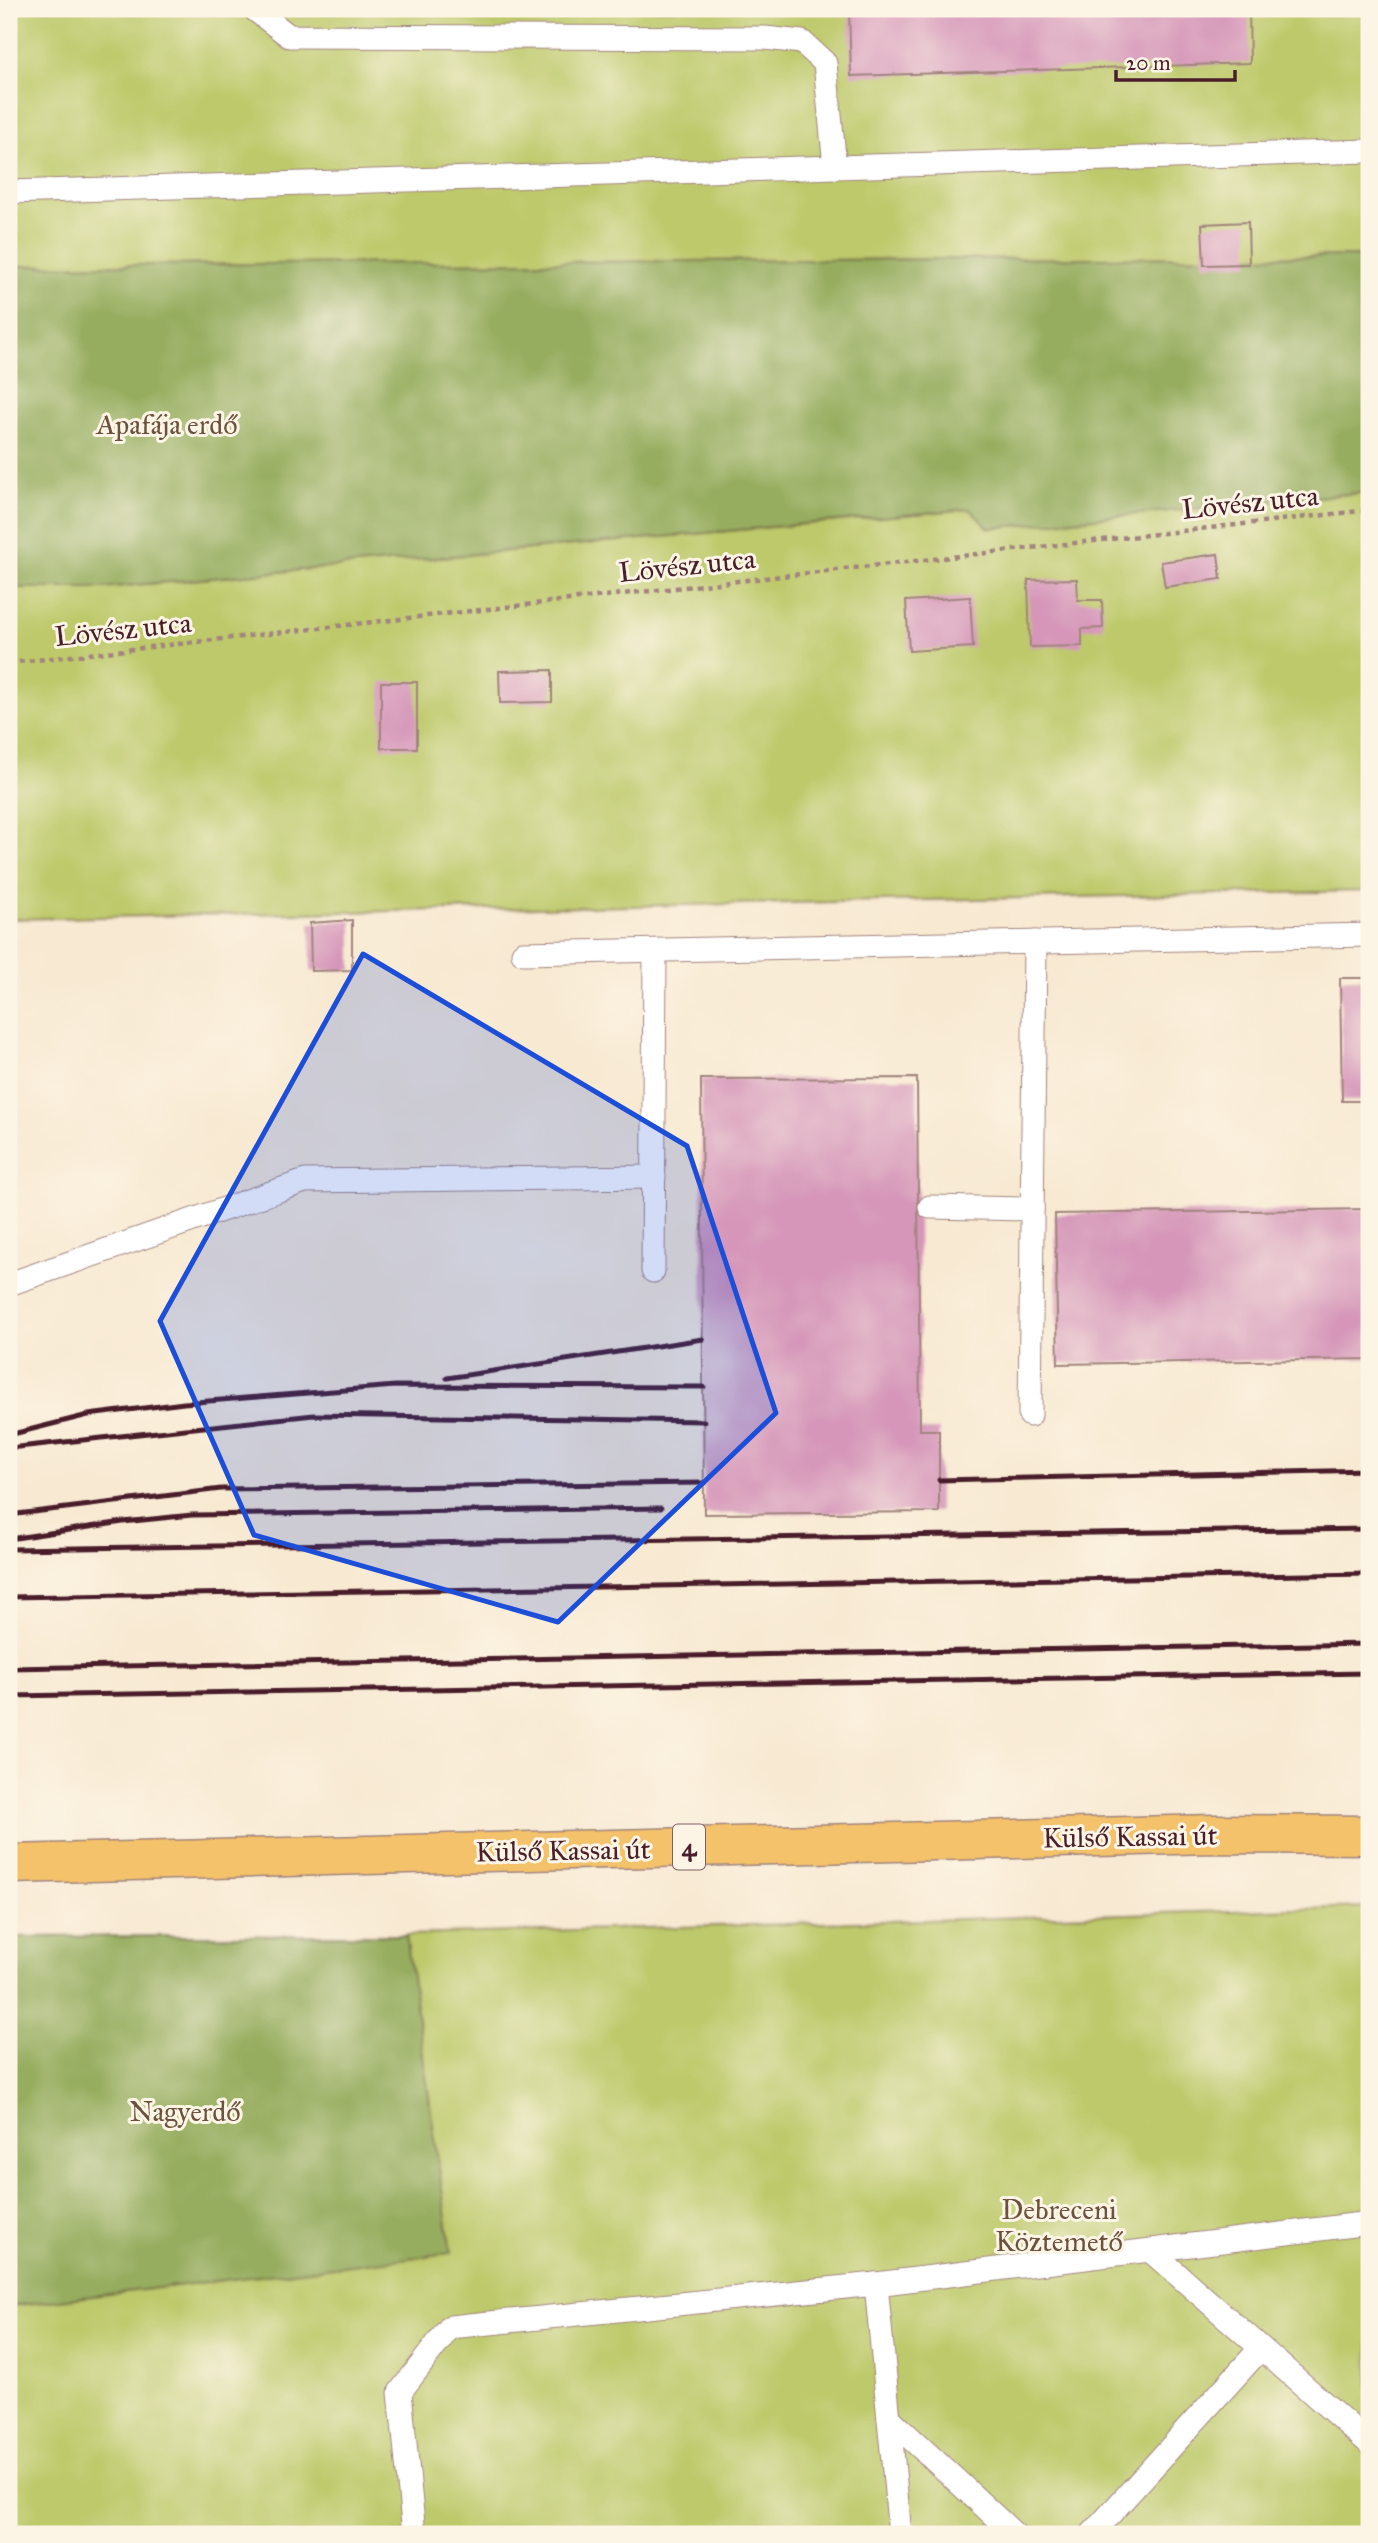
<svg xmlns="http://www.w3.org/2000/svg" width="1378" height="2543" font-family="'IM FELL Great Primer',serif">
<rect width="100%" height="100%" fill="#fcf5e5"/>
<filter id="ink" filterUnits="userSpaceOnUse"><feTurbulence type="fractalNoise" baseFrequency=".0143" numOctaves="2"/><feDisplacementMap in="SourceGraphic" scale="14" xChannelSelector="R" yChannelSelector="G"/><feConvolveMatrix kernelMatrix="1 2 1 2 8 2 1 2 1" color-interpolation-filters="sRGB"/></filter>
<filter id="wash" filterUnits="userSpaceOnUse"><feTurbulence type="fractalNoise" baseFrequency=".00686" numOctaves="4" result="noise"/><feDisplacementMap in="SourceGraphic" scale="28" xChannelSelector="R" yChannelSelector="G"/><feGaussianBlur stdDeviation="1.57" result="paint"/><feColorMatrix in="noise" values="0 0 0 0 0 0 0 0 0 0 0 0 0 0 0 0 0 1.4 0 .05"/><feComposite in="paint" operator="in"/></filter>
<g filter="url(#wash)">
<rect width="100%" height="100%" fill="#f8e9d2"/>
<g fill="#bdc96b" stroke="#84744b" stroke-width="2">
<path d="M9,9H1369V256L9,266Z"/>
<path d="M1369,492V891L9,919V588H102L970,509L989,528Z"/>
<path d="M1369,1907V2534H9V1937L406,1935Z"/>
</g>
<g fill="#96ad5f" stroke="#706645" stroke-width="2">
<path d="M1369,256V492L989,528L969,509L102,588H9V266Z"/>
<path d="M406,1935L451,2253L9,2306V1937Z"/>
</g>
<g id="blocks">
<g fill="#d596b9">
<path d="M849,9H1249L1250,63L851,76Z"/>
<path d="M1248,222L1249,264L1204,265L1202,224Z"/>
<path d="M1218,554L1221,579L1165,587L1161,562Z"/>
<path d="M1077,579L1078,600H1102L1103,628L1082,629V646L1030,647L1028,580Z"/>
<path d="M970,597L973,647L909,651L906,601Z"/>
<path d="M552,670V702L500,703L499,671Z"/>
<rect x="381" y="682" width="36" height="66"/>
<path d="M352,920V970L311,971L310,923Z"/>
<path d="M1340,978H1369V1101H1342Z"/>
<path d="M917,1078L920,1430H939V1512L704,1514L701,1079Z"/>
<path d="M1369,1209V1359L1058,1364L1055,1214Z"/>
</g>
</g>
</g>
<g filter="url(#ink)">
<use href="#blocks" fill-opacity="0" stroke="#a1847e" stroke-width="2"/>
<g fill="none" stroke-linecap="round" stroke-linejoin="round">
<g stroke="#a1847e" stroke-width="25">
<g id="lane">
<path d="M254,9L289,36L765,38L802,42L825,63L835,167"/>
<path d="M9,192L1369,151"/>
<path d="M523,953L1369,935"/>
<path d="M930,1207L1032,1209"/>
<path d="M653,1271L655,951"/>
<path d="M9,1284L305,1181L654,1177"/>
<path d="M1030,1415L1035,942"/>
<path d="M1152,2252L1369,2443"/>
<path d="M876,2284L1369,2223"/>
<path d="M889,2418L1014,2534"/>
<path d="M414,2534L400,2392L450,2327L876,2284L900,2534"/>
<path d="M1092,2534L1261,2348"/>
</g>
</g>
<g stroke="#a1847e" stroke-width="41">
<path id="primary" d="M9,1864L1214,1834L1369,1835"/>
</g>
<path stroke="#a1847e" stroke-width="4.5" stroke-dasharray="5 5" stroke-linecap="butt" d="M9,663L1369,510"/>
<use href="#lane" stroke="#fff" stroke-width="23"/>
<use href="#primary" stroke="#f4c26a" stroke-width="38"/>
<g stroke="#4a1f2b" stroke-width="5">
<path d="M447,1378L703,1339"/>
<path d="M9,1435L88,1415L184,1403L395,1386L704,1387"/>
<path d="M9,1448L314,1415L704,1421"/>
<path d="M939,1480L1369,1470"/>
<path d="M9,1515L221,1489L705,1483"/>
<path d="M9,1539L123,1522L192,1515L661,1508"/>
<path d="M9,1549L1369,1529"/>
<path d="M9,1597L1369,1574"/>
<path d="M9,1668L1369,1644"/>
<path d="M9,1696L1369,1673"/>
</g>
</g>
</g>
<path fill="#1d4ed8" fill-opacity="0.2" stroke="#1d4ed8" stroke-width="5" stroke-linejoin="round" d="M363,954L687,1146L776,1413L558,1622L254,1535L160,1321Z"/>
<g text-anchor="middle" stroke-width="6" stroke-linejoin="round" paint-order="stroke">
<rect fill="#fcf5e5" stroke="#7f5f63" stroke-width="2" x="673" y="1824.5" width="32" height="45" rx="5"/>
<g font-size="26" font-weight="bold" fill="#4a1f2b">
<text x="689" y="1856">4</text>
</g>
<g font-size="28" fill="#6c523e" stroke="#fcf5e5">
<text x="167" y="434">Apafája erdő</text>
<text x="185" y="2121">Nagyerdő</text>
<text x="1059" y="2219">Debreceni<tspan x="1059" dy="32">Köztemető</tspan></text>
</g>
<g font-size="28" fill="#4a1f2b" stroke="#fcf5e5">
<text transform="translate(1250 502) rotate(-6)" y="10">Lövész utca</text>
<text transform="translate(687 565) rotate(-6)" y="10">Lövész utca</text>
<text transform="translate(123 629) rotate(-6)" y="10">Lövész utca</text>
<text transform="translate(1130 1836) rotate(-1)" y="10">Külső Kassai út</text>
<text transform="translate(563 1850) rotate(-1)" y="10">Külső Kassai út</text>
</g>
</g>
<rect width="1378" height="2543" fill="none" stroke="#fcf5e5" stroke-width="35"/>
<path d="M1116 70v10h119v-10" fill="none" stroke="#4a1f2b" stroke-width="3.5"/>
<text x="1126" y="70" font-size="21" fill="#4a1f2b" stroke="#fcf5e5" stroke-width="5" paint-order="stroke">20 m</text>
</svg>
